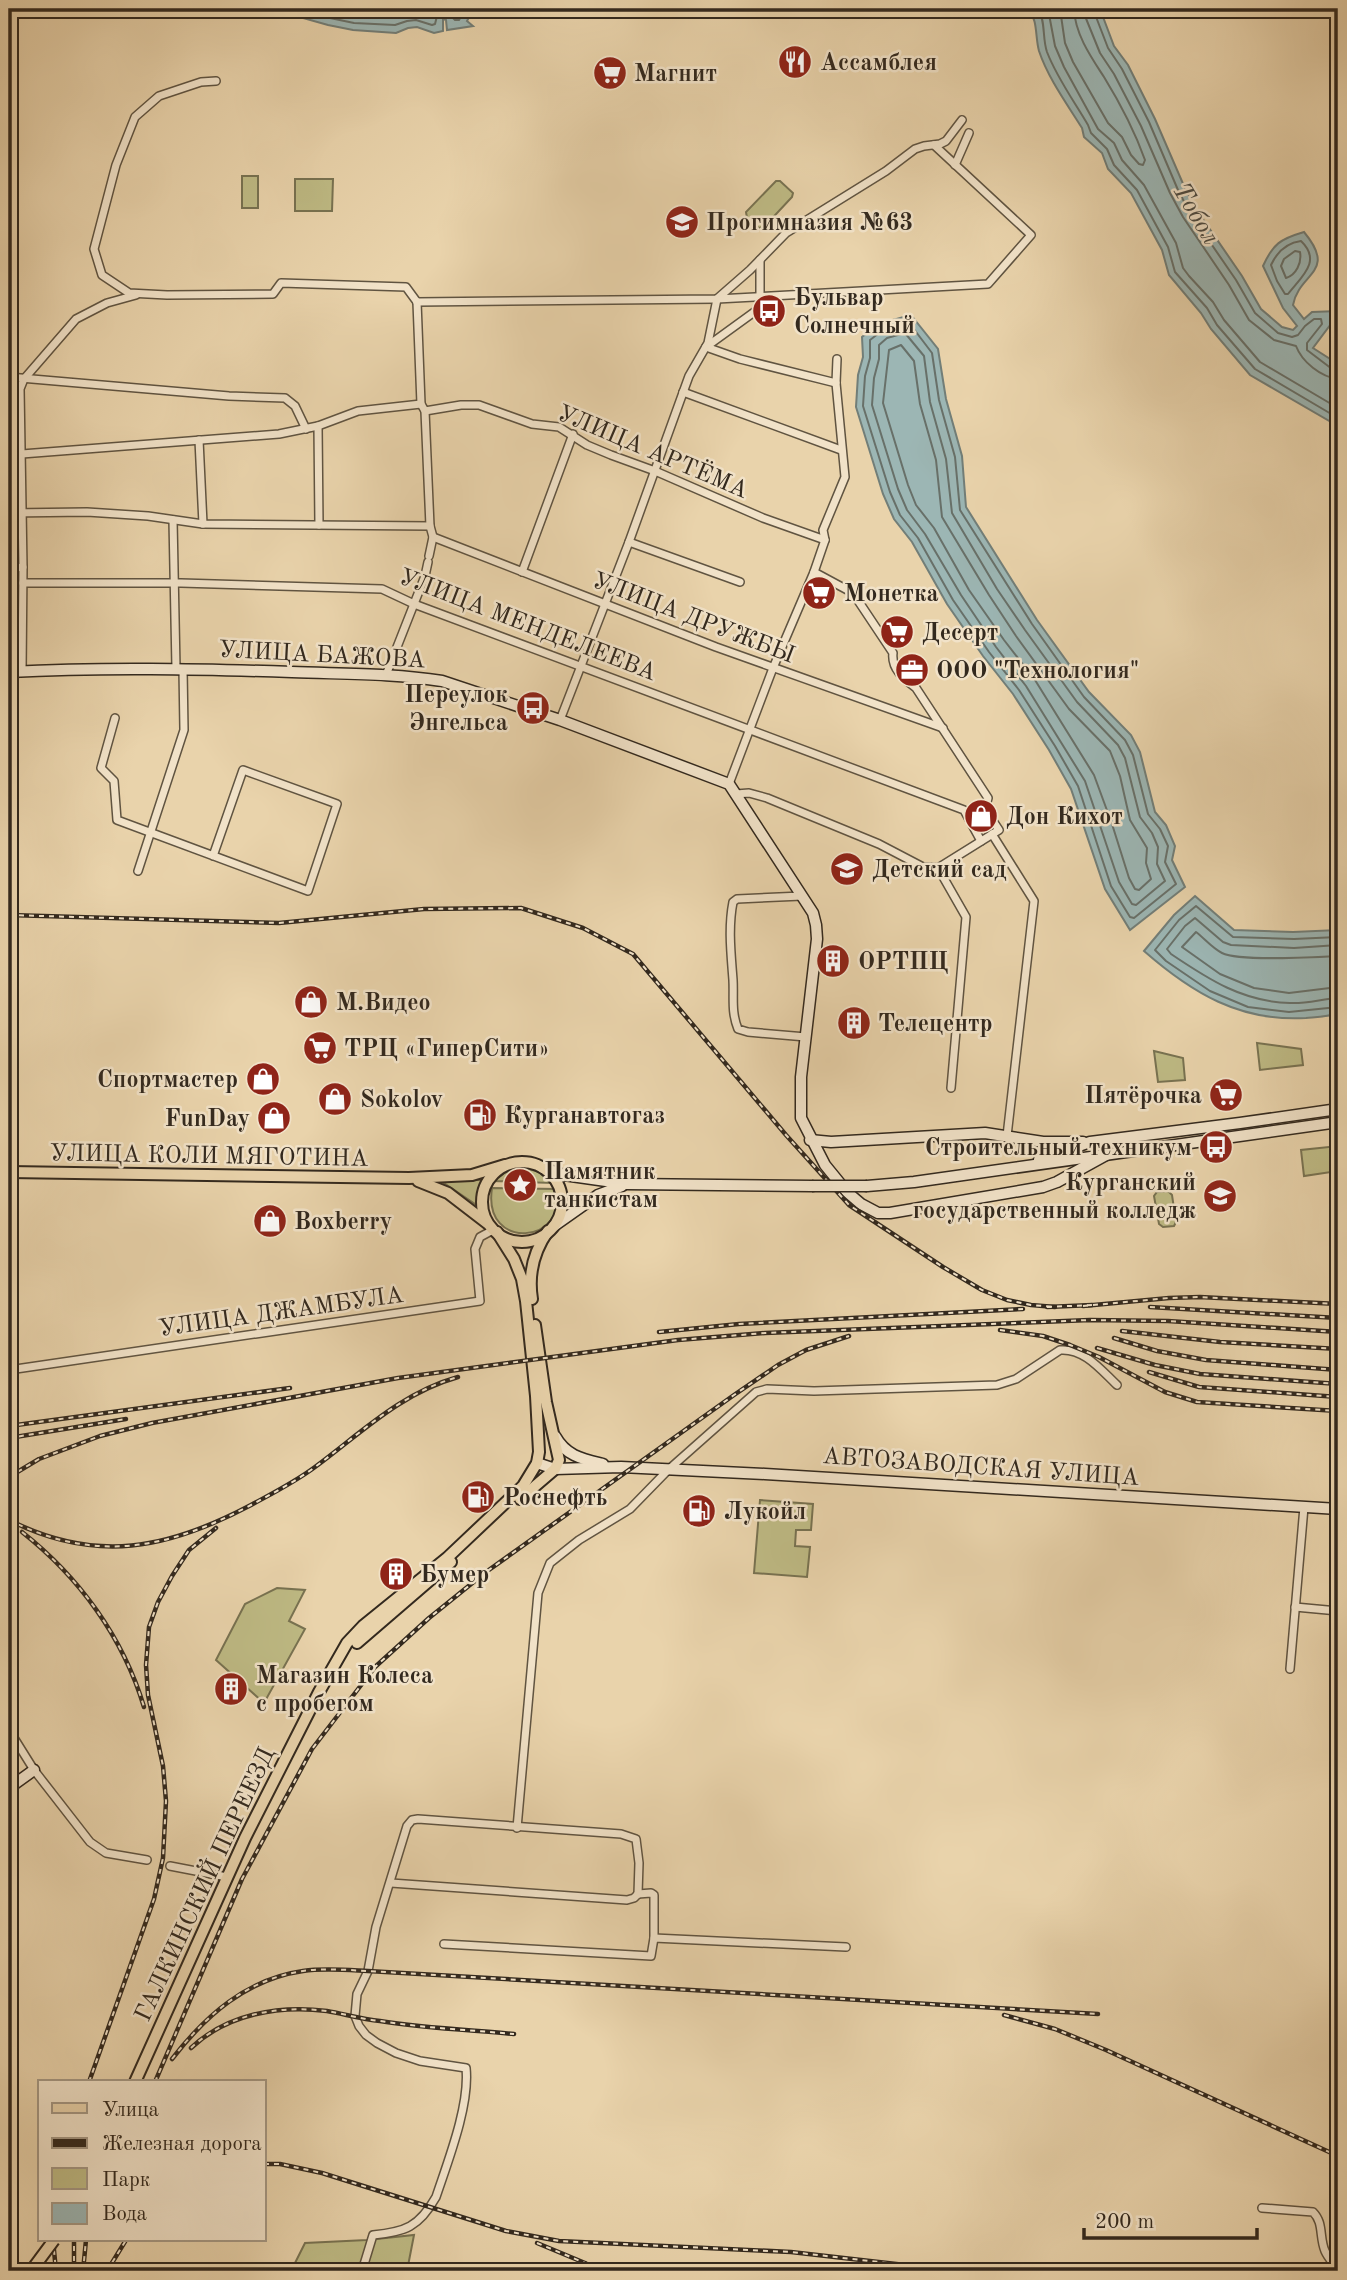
<svg xmlns="http://www.w3.org/2000/svg" width="1347" height="2280" font-family="'Old Standard TT',serif">
<rect width="100%" height="100%" fill="#e9d3ab"/>
<filter id="stains"><feTurbulence type="fractalNoise" baseFrequency=".00286" numOctaves="4"/><feColorMatrix values="0 0 0 0 .2 0 0 0 0 .09 0 0 0 0 .02 0 0 0 .5 -.17"/></filter>
<radialGradient id="worn" r=".72"><stop offset=".6" stop-color="#630" stop-opacity="0"/><stop offset="1" stop-color="#630" stop-opacity=".3"/></radialGradient>
<g fill="#beba84" stroke="#787251" stroke-width="2">
<rect x="242" y="176" width="16" height="32"/>
<path d="M295,179H333L332,211H295Z"/>
<path d="M776,181H780L793,193L792,197L764,227L759,228L747,218L746,212Z"/>
<path d="M1257,1043L1301,1049L1303,1065L1260,1070Z"/>
<path d="M1154,1051L1183,1058L1185,1080L1158,1082Z"/>
<path d="M1338,1146V1171L1304,1176L1301,1150Z"/>
<path d="M521,1167L540,1172L551,1183L493,1181L507,1170Z"/>
<path d="M438,1179L480,1180L482,1181L478,1190V1206Z"/>
<path d="M492,1188L556,1189C570,1243 482,1253 492,1188Z"/>
<path d="M1168,1191L1172,1195L1176,1222L1174,1226L1163,1227L1159,1224L1154,1196L1157,1192Z"/>
<path d="M760,1500L813,1504L811,1530H796L795,1546L810,1547L807,1577L754,1573Z"/>
<path d="M277,1588L305,1590L289,1621L305,1629L264,1703L216,1660L245,1604Z"/>
<path d="M414,2235L407,2271H291L305,2243L367,2240Z"/>
</g>
<g fill="#9cb6b4" stroke="#727e78" stroke-width="2">
<path d="M282,9H477L472,12L467,21L473,26L447,30L446,20L443,19V31L434,33L417,27L408,28L396,33L353,30L328,25L285,13Z"/>
<path d="M1029,9H1100L1114,46L1128,65L1155,119L1184,186L1196,209L1242,276L1261,309L1282,327L1293,330L1297,326L1283,308L1263,266C1273,244 1280,239 1304,232C1338,273 1299,272 1293,305L1304,319L1312,312L1338,311V323L1331,324L1313,348L1338,364V426L1250,375L1211,329L1201,313L1169,275L1162,250L1131,193L1108,169L1102,153L1084,137L1082,128C1067,104 1048,78 1039,51C1035,36 1038,22 1029,9Z"/>
<path d="M911,315L938,349L946,399L962,456L966,507L1037,620L1089,692L1131,735L1140,752L1155,812L1166,825L1175,846L1172,860L1185,887L1130,930L1105,889L1071,789L1049,750L1013,694L983,656L947,604L912,542L894,519L883,494L856,407L858,375L863,357L862,337L879,324Z"/>
<path d="M1195,896L1234,930L1293,932L1338,930V1013C1327,1017 1317,1017 1306,1018C1240,1022 1192,993 1144,951L1174,915Z"/>
</g>
<g fill="none" stroke-linecap="round" stroke-linejoin="round">
<g stroke="#687069" stroke-width="2">
<path d="M302,9L330,18L354,23L395,25L407,21L416,20L432,25L435,24L437,16L442,13L449,14L455,20H459L465,9"/>
<path d="M329,9C348,14 373,17 393,16C406,15 412,10 427,14L432,9"/>
<path d="M1038,9C1046,21 1042,38 1047,52C1057,78 1074,101 1088,125L1091,133L1107,149L1114,165L1137,190L1168,247L1175,272L1207,308L1217,325L1255,369L1338,418"/>
<path d="M1048,9L1055,46L1064,67L1098,129L1114,143L1122,160L1144,185L1176,243L1183,268L1189,276L1213,302L1224,320L1260,362L1338,408"/>
<path d="M1060,9L1065,43L1073,62L1108,123L1122,137L1131,155L1139,164L1143,165L1145,160C1135,132 1120,103 1104,77C1091,57 1075,34 1074,9"/>
<path d="M1084,9L1085,16L1100,53L1114,74L1141,126L1170,193L1183,217L1229,285L1249,320L1274,340L1296,346C1302,362 1321,377 1338,379"/>
<path d="M1093,9L1108,48L1122,69L1149,122L1178,190L1190,213L1236,280L1255,313L1278,333L1292,337L1298,335L1305,326L1314,319H1321L1322,324L1307,343V350L1332,369L1338,370"/>
<path d="M1301,241C1322,261 1302,276 1288,294H1285L1277,281L1271,265C1277,252 1286,243 1301,241Z"/>
<path d="M1295,251L1300,252C1302,263 1296,275 1286,278L1281,266L1284,259Z"/>
<path d="M906,323L910,324L932,353L939,400L955,457L960,510L1032,624L1084,697L1125,740L1133,755L1148,814L1160,829L1168,846L1165,862L1176,884L1134,918L1130,917L1111,886L1078,786L1055,746L1019,690L989,652L953,600L918,538L900,515L890,492L863,406L865,376L870,358V340L883,330Z"/>
<path d="M905,333L924,356L930,402L946,459L952,513L997,589L1025,630L1077,702L1118,745L1125,758L1140,817L1152,833L1158,847L1157,864L1165,881L1136,905L1132,904L1119,882L1085,781L1026,686L996,647L961,595L925,534L907,510L898,489L872,405L874,378L879,359V345L887,338Z"/>
<path d="M901,345L914,361L920,404L936,460L942,517L989,595L1016,636L1069,709L1110,751L1120,776L1130,820L1147,848L1146,863L1151,879L1139,890L1135,889L1129,878L1112,824L1094,775L1035,680L1004,640L969,590L934,528L916,505L908,485L883,403L889,350Z"/>
<path d="M1338,937L1294,939L1233,937L1196,906L1179,920L1155,950L1166,961L1210,991L1248,1007L1289,1012L1338,1007"/>
<path d="M1338,945L1294,948L1231,945L1223,942L1195,918L1185,926L1167,949L1171,954C1208,979 1243,1002 1290,1003C1306,1004 1322,999 1338,998"/>
<path d="M1338,956C1315,957 1240,962 1222,953C1212,948 1204,938 1196,932L1182,947L1220,974L1254,988L1289,993L1338,987"/>
</g>
<g stroke="#605441" stroke-width="10">
<g id="street">
<path d="M216,81L201,82L159,96L135,117L116,165L94,249L102,275L129,293L167,295L273,294L281,283L406,287L417,302"/>
<path d="M955,165L969,133"/>
<path d="M718,298L750,270L786,233L886,171L915,149L924,146L940,144L946,141L962,120"/>
<path d="M417,302L717,299L988,284L1031,235L934,145"/>
<path d="M417,302L421,404L425,411L430,526L433,537L429,556"/>
<path d="M706,347L740,359L836,383"/>
<path d="M706,347L757,310L760,302V260"/>
<path d="M9,377L229,396L285,398L295,406L306,429"/>
<path d="M683,392L841,450"/>
<path d="M425,411L461,405H479L532,424L559,427L587,445L611,455L655,471L763,518L825,540"/>
<path d="M318,426L319,525"/>
<path d="M199,440L203,524"/>
<path d="M9,455L279,434L318,426L358,411L421,404"/>
<path d="M9,513L87,512L148,516L203,524L430,526"/>
<path d="M173,520L176,668"/>
<path d="M433,537L716,647L943,728"/>
<path d="M629,542L740,582"/>
<path d="M9,569L23,567"/>
<path d="M522,572L573,434"/>
<path d="M814,572L853,593L893,653C891,669 904,679 916,688L988,798L985,809L999,830L938,868"/>
<path d="M23,583H181L382,589L414,604L964,810L981,841"/>
<path d="M22,671L23,567L20,389L24,379L76,319L107,303L136,295"/>
<path d="M386,675L425,576L428,562"/>
<path d="M115,718L101,768L114,781L117,820L308,891L337,804L243,770L213,856"/>
<path d="M560,720L629,542L689,376L708,343L717,299"/>
<path d="M729,784L773,668L814,572L825,540L823,530L845,477L836,383L837,359"/>
<path d="M736,794L749,793L767,798L879,844L923,867L938,868"/>
<path d="M992,834L1034,901L1007,1136"/>
<path d="M938,868L966,917L951,1088"/>
<path d="M138,871L184,730L183,669"/>
<path d="M802,896L737,899L733,902C728,928 731,953 733,980C734,997 731,1012 738,1029L748,1032L806,1037"/>
<path d="M9,1370L480,1301L475,1249L480,1237L493,1230"/>
<path d="M1295,1607L1338,1611"/>
<path d="M1290,1669L1304,1507"/>
<path d="M9,1730L34,1770L90,1842L106,1853L147,1860"/>
<path d="M517,1828L538,1593L550,1563L579,1540L630,1509L668,1470L756,1392L767,1389L814,1391L997,1385L1016,1379L1060,1350C1084,1348 1101,1370 1117,1385"/>
<path d="M170,1866L227,1877"/>
<path d="M391,1883L627,1900L634,1898L638,1894"/>
<path d="M638,1894L651,1893L654,1895V1938"/>
<path d="M444,1944L651,1956L654,1938L846,1947"/>
<path d="M1262,2208L1313,2212C1324,2223 1319,2237 1325,2251C1328,2258 1334,2264 1338,2270"/>
<path d="M362,2271L373,2235C405,2232 419,2227 436,2197C448,2161 470,2105 466,2068L420,2061L396,2053L377,2043L366,2035L359,2026L355,2016L357,1994L368,1971L376,1927L407,1826L412,1820L418,1819L621,1834L636,1839L639,1863L638,1894"/>
</g>
</g>
<g stroke="#33291e" stroke-width="13">
<g id="secondary">
<path d="M9,672C103,667 198,669 292,672C342,674 393,673 442,681L560,720L729,784L813,913L816,925L817,939L801,1077V1118L825,1165L847,1192L861,1204L878,1213H890L1043,1187L1057,1182L1106,1155"/>
<path d="M810,1140L831,1142L985,1133L1043,1142H1083"/>
<path d="M1039,1160L1090,1142L1240,1123L1338,1109"/>
<path d="M543,1168L564,1175L627,1184L812,1186"/>
<path d="M867,1186L914,1182L1338,1122"/>
<path d="M554,1226L598,1195L622,1186"/>
<path d="M555,1436C566,1456 582,1459 603,1464"/>
<path d="M537,1463L555,1469L621,1467L765,1474L1338,1509"/>
<path d="M9,1788L34,1770"/>
</g>
</g>
<g stroke="#33291e" stroke-width="14">
<g id="primary">
<circle cx="522" cy="1202" r="40"/>
<path d="M9,1172L409,1178L472,1175L505,1165"/>
<path d="M418,1181L448,1193L487,1223"/>
<path d="M532,1299C528,1274 534,1251 548,1231"/>
<path d="M520,1499L555,1469L559,1460L546,1402L535,1325"/>
<path d="M357,1643L451,1562"/>
<path d="M135,2082L245,1838L319,1692L347,1643L363,1626L447,1558L523,1486L537,1463L539,1452L536,1396L526,1301L522,1279L514,1259L497,1232"/>
</g>
</g>
<use href="#street" stroke="#f1e2c8" stroke-width="7"/>
<use href="#secondary" stroke="#f1e2c8" stroke-width="10"/>
<use href="#primary" stroke="#e9d3ab" stroke-width="10"/>
<g stroke="#33291e" stroke-width="4.5">
<g id="rail">
<path d="M9,915L279,923L424,909L521,908L583,928L633,954L786,1135L849,1205L943,1267L982,1290L1007,1300L1031,1305L1055,1307"/>
<path d="M1083,1306L1169,1298L1200,1297L1338,1304"/>
<path d="M1047,1307L1092,1305"/>
<path d="M1150,1307L1338,1318"/>
<path d="M1000,1330L1043,1336L1070,1345L1099,1357L1165,1392L1197,1402L1338,1411"/>
<path d="M1122,1331L1220,1342L1338,1349"/>
<path d="M659,1332L739,1324L1023,1309"/>
<path d="M1114,1338L1157,1351L1206,1360L1338,1370"/>
<path d="M1097,1348L1155,1365L1200,1374L1338,1384"/>
<path d="M1149,1372L1199,1387L1338,1397"/>
<path d="M9,1426L290,1388"/>
<path d="M9,1438L126,1419"/>
<path d="M9,1477L39,1459L100,1436L152,1423L398,1378L678,1340L765,1333L1090,1320L1168,1321L1338,1332"/>
<path d="M9,1520C96,1564 168,1549 251,1505C273,1493 295,1482 315,1467C361,1433 401,1393 458,1377"/>
<path d="M22,1532C79,1577 123,1637 144,1707"/>
<path d="M1004,2015L1055,2029L1106,2050L1338,2156"/>
<path d="M191,2048C227,2014 278,2005 327,2011C344,2014 362,2019 380,2021C424,2028 470,2030 514,2034"/>
<path d="M172,2059C206,2015 247,1979 303,1971C324,1968 347,1970 368,1971L1098,2014"/>
<path d="M89,2082L154,1899L163,1858L166,1801L163,1766L148,1695L146,1665L149,1627L158,1602L172,1576L189,1550L216,1528"/>
<path d="M155,2082L242,1879L312,1749L375,1667L429,1618L486,1572L734,1395L778,1365L806,1350L849,1336"/>
<path d="M264,2164H280L322,2173L506,2231L559,2241L791,2252L905,2265L924,2271"/>
<path d="M53,2240L56,2271"/>
<path d="M537,2243L585,2263L598,2271"/>
<path d="M74,2271V2240"/>
<path d="M83,2271L86,2240"/>
<path d="M107,2271L126,2240"/>
</g>
</g>
<use href="#rail" stroke="#f1e2c8" stroke-width="2" stroke-dasharray="5" stroke-linecap="butt"/>
<g stroke="#33291e" stroke-width="13" stroke-linecap="butt">
<path id="secondary-bridge" d="M812,1186H867"/>
</g>
<g stroke="#33291e" stroke-width="14" stroke-linecap="butt">
<path id="primary-bridge" d="M31,2271L54,2240"/>
</g>
<use href="#secondary-bridge" stroke="#f1e2c8" stroke-width="10"/>
<use href="#primary-bridge" stroke="#e9d3ab" stroke-width="10"/>
</g>
<defs>
<g id="restaurant-disc" transform="scale(1.75)"><circle r="9.5" fill="#8f2418" stroke="#f1e2c8"/><path d="M-5-6h1v4h1v-4h1v4h1v-4h1v5L-1.5 .5V6h-2V.5L-5-1ZM5-6V6H3V1.5H1.5Q1.5-4 5-6Z" fill="#fff"/></g>
<g id="supermarket-disc" transform="scale(1.75)"><circle r="9.5" fill="#8f2418" stroke="#f1e2c8"/><path d="M-6-5.5h2.5l.6 2H6L4.5 2H-2.5L-4.4-4H-6ZM-1.5 3.2a1.3 1.3 0 1 0 .1 0ZM3 3.2a1.3 1.3 0 1 0 .1 0Z" fill="#fff"/></g>
<g id="school-disc" transform="scale(1.75)"><circle r="9.5" fill="#8f2418" stroke="#f1e2c8"/><path d="M0-5L7-2L0 1L-7-2ZM-4 1L0 2.5L4 1V4Q0 6-4 4Z" fill="#fff"/></g>
<g id="bus-disc" transform="scale(1.75)"><circle r="9.5" fill="#8f2418" stroke="#f1e2c8"/><path d="M-5-6H5V4H4V6H2V4H-2V6H-4V4H-5ZM-3.5-4V0h7V-4ZM-3.5 1.2v1.5H-2V1.2ZM2 1.2v1.5H3.5V1.2Z" fill="#fff"/></g>
<g id="office-disc" transform="scale(1.75)"><circle r="9.5" fill="#8f2418" stroke="#f1e2c8"/><path d="M-6-3h4V-5.5h4V-3h4V5H-6ZM-1-4.5V-3h2v-1.5ZM-6 0V1H6V0Z" fill="#fff"/></g>
<g id="shop-disc" transform="scale(1.75)"><circle r="9.5" fill="#8f2418" stroke="#f1e2c8"/><path d="M-5-2.5h2.3a2.7 3.5 0 0 1 5.4 0H5L5.5 6h-11ZM-1.5-2.5h3a1.5 2.3 0 0 0-3 0Z" fill="#fff"/></g>
<g id="building-disc" transform="scale(1.75)"><circle r="9.5" fill="#8f2418" stroke="#f1e2c8"/><path d="M-4-6H4V6H1V3H-1V6H-4ZM-2.5-4.3h1.7v1.8h-1.7ZM.8-4.3h1.7v1.8H.8ZM-2.5-1h1.7V.8h-1.7ZM.8-1h1.7V.8H.8Z" fill="#fff"/></g>
<g id="fuel-disc" transform="scale(1.75)"><circle r="9.5" fill="#8f2418" stroke="#f1e2c8"/><path d="M-5.5-6h7V0h2V4h1.3V-2.5L3-4.5l.8-.8L6-3V5H2.5V1h-1V6h-7ZM-4.2-4.7v3.2H.2V-4.7Z" fill="#fff"/></g>
<g id="sight-disc" transform="scale(1.75)"><circle r="9.5" fill="#8f2418" stroke="#f1e2c8"/><path d="M0-6L1.8-2.2L6-1.7L2.9 1.2L3.7 5.4L0 3.3L-3.7 5.4L-2.9 1.2L-6-1.7L-1.8-2.2Z" fill="#fff"/></g>
<g id="university-disc" transform="scale(1.75)"><circle r="9.5" fill="#8f2418" stroke="#f1e2c8"/><path d="M0-5L7-2L0 1L-7-2ZM-4 1L0 2.5L4 1V4Q0 6-4 4Z" fill="#fff"/></g>
</defs>
<g fill-rule="evenodd">
<use href="#restaurant-disc" x="795" y="62"/>
<use href="#supermarket-disc" x="610" y="73"/>
<use href="#school-disc" x="682" y="222"/>
<use href="#bus-disc" x="769" y="311"/>
<use href="#supermarket-disc" x="819" y="593"/>
<use href="#supermarket-disc" x="897" y="632"/>
<use href="#office-disc" x="912" y="670"/>
<use href="#bus-disc" x="533" y="708"/>
<use href="#shop-disc" x="981" y="816"/>
<use href="#school-disc" x="847" y="869"/>
<use href="#building-disc" x="833" y="961"/>
<use href="#shop-disc" x="311" y="1002"/>
<use href="#building-disc" x="854" y="1023"/>
<use href="#supermarket-disc" x="320" y="1048"/>
<use href="#shop-disc" x="263" y="1079"/>
<use href="#supermarket-disc" x="1226" y="1095"/>
<use href="#shop-disc" x="335" y="1099"/>
<use href="#fuel-disc" x="480" y="1115"/>
<use href="#shop-disc" x="274" y="1118"/>
<use href="#bus-disc" x="1216" y="1147"/>
<use href="#sight-disc" x="520" y="1185"/>
<use href="#university-disc" x="1220" y="1196"/>
<use href="#shop-disc" x="270" y="1221"/>
<use href="#fuel-disc" x="478" y="1497"/>
<use href="#fuel-disc" x="699" y="1511"/>
<use href="#building-disc" x="396" y="1574"/>
<use href="#building-disc" x="231" y="1689"/>
</g>
<g text-anchor="middle" stroke-width="5" stroke-linejoin="round" paint-order="stroke">
<g font-size="24" font-weight="bold" fill="#33291e" stroke="#f1e2c8" text-anchor="start">
<text x="820" y="70">Ассамблея</text>
<text x="634" y="81">Магнит</text>
<text x="706" y="230">Прогимназия №63</text>
<text x="794" y="305">Бульвар<tspan x="794" dy="28">Солнечный</tspan></text>
<text x="844" y="601">Монетка</text>
<text x="922" y="640">Десерт</text>
<text x="936" y="678">ООО "Технология"</text>
<text x="508" y="702" text-anchor="end">Переулок<tspan x="508" dy="28">Энгельса</tspan></text>
<text x="1006" y="824">Дон Кихот</text>
<text x="872" y="877">Детский сад</text>
<text x="858" y="969">ОРТПЦ</text>
<text x="336" y="1010">М.Видео</text>
<text x="878" y="1031">Телецентр</text>
<text x="344" y="1056">ТРЦ «ГиперСити»</text>
<text x="238" y="1087" text-anchor="end">Спортмастер</text>
<text x="1202" y="1103" text-anchor="end">Пятёрочка</text>
<text x="360" y="1107">Sokolov</text>
<text x="504" y="1123">Курганавтогаз</text>
<text x="250" y="1126" text-anchor="end">FunDay</text>
<text x="1192" y="1155" text-anchor="end">Строительный техникум</text>
<text x="544" y="1179">Памятник<tspan x="544" dy="28">танкистам</tspan></text>
<text x="1196" y="1190" text-anchor="end">Курганский<tspan x="1196" dy="28">государственный колледж</tspan></text>
<text x="294" y="1229">Boxberry</text>
<text x="503" y="1505">Роснефть</text>
<text x="724" y="1519">Лукойл</text>
<text x="420" y="1582">Бумер</text>
<text x="256" y="1683">Магазин Колеса<tspan x="256" dy="28">с пробегом</tspan></text>
</g>
<g font-size="24" fill="#33291e" stroke="#f1e2c8">
<text transform="translate(653 451) rotate(23)" y="8">УЛИЦА АРТЁМА</text>
<text transform="translate(694 617) rotate(21)" y="8">УЛИЦА ДРУЖБЫ</text>
<text transform="translate(528 624) rotate(21)" y="8">УЛИЦА МЕНДЕЛЕЕВА</text>
<text transform="translate(322 654) rotate(3)" y="8">УЛИЦА БАЖОВА</text>
<text transform="translate(209 1155) rotate(1)" y="8">УЛИЦА КОЛИ МЯГОТИНА</text>
<text transform="translate(281 1311) rotate(-8)" y="8">УЛИЦА ДЖАМБУЛА</text>
<text transform="translate(981 1466) rotate(4)" y="8">АВТОЗАВОДСКАЯ УЛИЦА</text>
<text transform="translate(204 1884) rotate(-65)" y="8">ГАЛКИНСКИЙ ПЕРЕЕЗД</text>
</g>
<g font-size="26" font-style="italic" fill="#4d4c44" stroke="#f1e2c8">
<text transform="translate(1197 213) rotate(59)" y="9">Тобол</text>
</g>
</g>
<rect width="1347" height="2280" fill="none" stroke="#e9d3ab" stroke-width="35"/>
<rect x="10" y="10" width="1326" height="2259" fill="none" stroke="#33291e" stroke-width="3.5"/>
<rect x="18" y="18" width="1312" height="2245" fill="none" stroke="#33291e" stroke-width="2"/>
<rect x="38" y="2080" width="228" height="161" fill="#f1e2c8" stroke="#a59884" stroke-width="2"/>
<rect x="52" y="2103" width="35" height="10" fill="#e9d3ab" stroke="#a59884" stroke-width="2"/>
<text x="102" y="2116" font-size="21" fill="#33291e">Улица</text>
<rect x="52" y="2138" width="35" height="10" fill="#33291e" stroke="#a59884" stroke-width="2"/>
<text x="102" y="2150" font-size="21" fill="#33291e">Железная дорога</text>
<rect x="52" y="2168" width="35" height="21" fill="#beba84" stroke="#a59884" stroke-width="2"/>
<text x="102" y="2186" font-size="21" fill="#33291e">Парк</text>
<rect x="52" y="2203" width="35" height="21" fill="#9cb6b4" stroke="#a59884" stroke-width="2"/>
<text x="102" y="2220" font-size="21" fill="#33291e">Вода</text>
<path d="M1084 2228v10h173v-10" fill="none" stroke="#33291e" stroke-width="3.5"/>
<text x="1095" y="2228" font-size="21" fill="#33291e" stroke="#f1e2c8" stroke-width="5" paint-order="stroke">200 m</text>
<rect width="100%" height="100%" filter="url(#stains)"/>
<rect width="100%" height="100%" fill="url(#worn)"/>
</svg>
